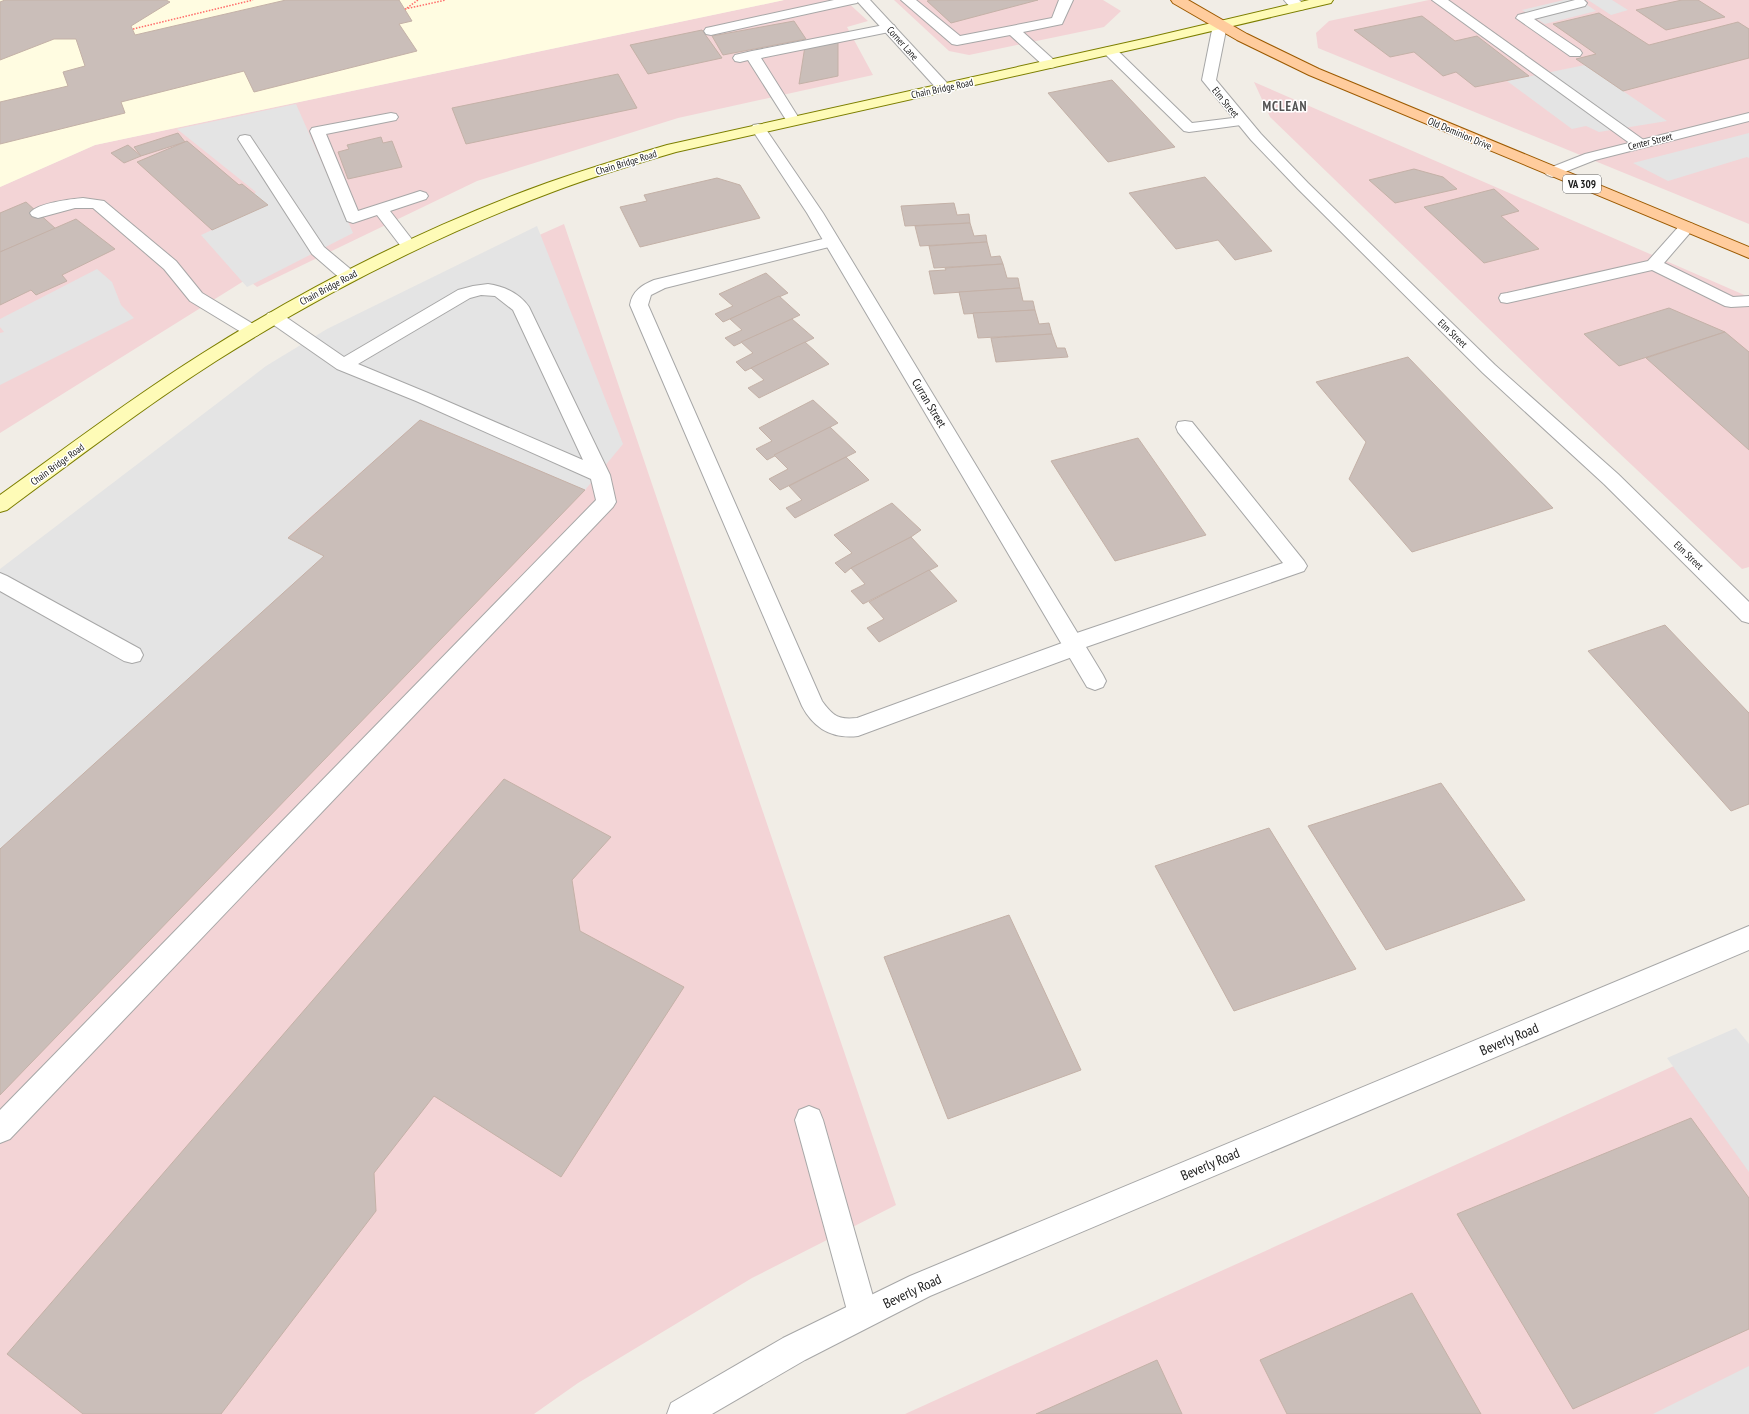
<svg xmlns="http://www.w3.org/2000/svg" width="1749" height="1414" font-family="'PT Sans Narrow',sans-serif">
<rect width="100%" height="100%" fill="#f1ede6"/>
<g fill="#f3d4d6">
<path d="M784,0H845L868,21L847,27L873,75L678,118L477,181L257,287L247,279L0,433V187L95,145Z"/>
<path d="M894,0H1103L1121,11L1104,27L969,55L949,51Z"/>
<path d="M1429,0H1749V224L1318,48L1316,33L1329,21Z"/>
<path d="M1254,82L1749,297V567L1742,569L1546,384L1270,117Z"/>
<path d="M564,224L896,1205L752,1278L578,1383L534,1414H0V575L474,264Z"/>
<path d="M1738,1037L1749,1050V1414H905Z"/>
</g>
<path fill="#fffce1" d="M0,0H784L95,145L0,187Z"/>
<g fill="#e4e4e4">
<path d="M1564,0H1580L1596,11L1545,24L1522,10Z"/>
<path d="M1588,0H1612L1628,10L1611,15Z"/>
<path d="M1585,65L1623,91L1667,121L1599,132L1586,126L1572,129L1507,81Z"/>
<path d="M296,104L353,233L247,287L201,235L267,205L254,194L256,192L177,129Z"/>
<path d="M1749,133V158L1747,157L1668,181L1633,163Z"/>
<path d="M537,226L623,444L585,490L420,420L288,537L324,556L0,849V569L266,366L327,329Z"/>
<path d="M97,269L112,282L121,305L134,318L0,385V333L4,332L0,327V319Z"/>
<path d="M1736,1028L1749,1044V1172L1667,1058Z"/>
<path d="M1749,1366V1414H1653Z"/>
</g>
<g fill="#cabeb9" stroke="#c4b1a7">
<path d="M5,0H166L170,2L131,26L135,35L286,0H399L412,21L399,24L417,51L254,92L244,71L121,102L125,113L0,144V102L68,86L63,72L85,66L76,39H54L0,60V2Z"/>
<path d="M931,0H1038L951,23L927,1Z"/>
<path d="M1682,0H1698L1725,17L1666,30L1636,10Z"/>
<path d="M1599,13L1649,45L1738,22L1749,29V58L1623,91L1576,59L1596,54L1553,24Z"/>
<path d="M1422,16L1455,41L1477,36L1529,76L1475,87L1456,72L1443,76L1414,52L1390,57L1354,30Z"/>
<path d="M794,21L806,39L723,55L712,36Z"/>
<path d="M702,30L722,58L648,74L630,45Z"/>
<path d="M838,38V76L799,84L805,46Z"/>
<path d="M618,74L637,108L466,144L452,108Z"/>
<path d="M1112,80L1175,147L1108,162L1048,93Z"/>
<path d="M178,133L185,142L141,156L134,147Z"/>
<path d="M381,137L383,143L392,141L402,167L348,179L338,152L349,149L347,145Z"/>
<path d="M187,141L239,185L242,184L268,205L212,230L137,162Z"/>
<path d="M128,145L141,156L124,163L111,153Z"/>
<path d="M1414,169L1443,177L1457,189L1395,203L1369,180Z"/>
<path d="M1205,177L1272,251L1235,260L1218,240L1176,249L1129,193Z"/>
<path d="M717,178L740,185L760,218L640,247L620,207L647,201L644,195Z"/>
<path d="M1494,189L1519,211L1501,216L1539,249L1484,263L1424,207Z"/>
<path d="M26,202L56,229L0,252V213Z"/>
<path d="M954,203L957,215L969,214L970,223L905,226L901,206Z"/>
<path d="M76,219L115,249L62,275L67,281L36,295L31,290L0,305V252Z"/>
<path d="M970,223L974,236L986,235L987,242L920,246L915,226Z"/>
<path d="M987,242L991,257L1000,256L1003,264L934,268L929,246Z"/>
<path d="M1003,264L1007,278H1018L1020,288L934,294L929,271L946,270L945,268Z"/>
<path d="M766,273L788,293L723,322L715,314L733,306L719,294Z"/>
<path d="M1020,288L1023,301H1033L1035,310L964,314L959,292Z"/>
<path d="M779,296L800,315L734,346L725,338L742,330L730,319Z"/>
<path d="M1669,308L1725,332L1619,366L1584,334Z"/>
<path d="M1035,310L1039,324L1049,323L1052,334L978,338L973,313Z"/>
<path d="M792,319L814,338L745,371L736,362L753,353L741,342Z"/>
<path d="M1725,332L1749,352V450L1646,358Z"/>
<path d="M1052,334L1057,348H1065L1068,357L996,362L991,338Z"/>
<path d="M805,342L829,364L759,398L748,388L764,380L751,368Z"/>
<path d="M1408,357L1553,508L1412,552L1349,479L1366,442L1316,382Z"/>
<path d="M813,400L838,423L767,460L756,449L772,441L759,428Z"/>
<path d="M420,420L585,490L0,1095V849L324,556L288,538Z"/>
<path d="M830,427L856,452L780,490L769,479L788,469L774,455Z"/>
<path d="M1138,438L1206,535L1115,561L1051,461Z"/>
<path d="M846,457L869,480L795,518L786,508L802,500L789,486Z"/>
<path d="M892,503L921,530L911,537L851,568L845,573L835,563L852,553L834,535Z"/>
<path d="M911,537L938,566L863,604L851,591L865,584L851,568Z"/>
<path d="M929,570L957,601L879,642L867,628L884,619L869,602Z"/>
<path d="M1665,625L1749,713V804L1731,811L1588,651Z"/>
<path d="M504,779L611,837L572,880L580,931L684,987L561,1177L434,1096L374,1173L376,1211L221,1414H83L7,1354Z"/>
<path d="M1441,783L1525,900L1386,950L1308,826Z"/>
<path d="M1269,828L1356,969L1234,1011L1155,866Z"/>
<path d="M1009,915L1081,1070L948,1119L884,957Z"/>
<path d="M1691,1118L1749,1198V1329L1573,1409L1457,1214Z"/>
<path d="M1412,1293L1481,1414H1287L1260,1360Z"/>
<path d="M1157,1360L1182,1414H1036Z"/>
</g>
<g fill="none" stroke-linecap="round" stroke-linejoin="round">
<g stroke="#a7a7a7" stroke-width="2">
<g id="service">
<path d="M834,0H859L857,3L852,4L711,35L706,34L704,31L706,28L711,27Z"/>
<path d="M901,0H916L960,36L1052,18L1059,0H1073L1062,24L1023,32L1055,61L1057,64L1055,67L1050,68L1045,67L1010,35L957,45L952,44Z"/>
<path d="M1284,0H1299L1306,6L1304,9C1296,11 1289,7 1284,0Z"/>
<path d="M1432,0H1448L1645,141L1647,144L1645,147L1640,148L1635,147Z"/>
<path d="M1575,0H1584L1587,3L1585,6L1534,19L1580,50L1582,53L1580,56H1570L1516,18L1518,15Z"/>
<path d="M889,24L894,25L896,28L894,31L761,58L800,120L798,123L793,124L788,123L748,60L740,62L735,61L733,58L735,55L752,51Z"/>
<path d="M1110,47L1115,48L1192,123L1241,117L1246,118L1248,121L1246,124L1241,125L1189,132L1184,131L1105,54L1103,51L1105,48Z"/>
<path d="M391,113L396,114L398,117L396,120L326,134L358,211L414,193L420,191L426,193L428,196L426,199L390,211L417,246L415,249L409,251L403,249L377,215L353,223L347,221L310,131L312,128L317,127Z"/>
<path d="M245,135L250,136L324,247L354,272L356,276L354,280L348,281L342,280L312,254L238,139L240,136Z"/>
<path d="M83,198L104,201L176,261L202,293L258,327L261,331L258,335L252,337L246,335L190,301L164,269L93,208H75L38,218L32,216L30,213C37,203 71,199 83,198Z"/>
<path d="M1687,222L1693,224L1695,227L1664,263L1733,297L1749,296V306L1731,307L1725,306L1652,270L1507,303L1501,302L1499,298L1501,294L1507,293L1648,261L1681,224Z"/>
<path d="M831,237L837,239L839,242L837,245L665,288L651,295L648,305L822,701C833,716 838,720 857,718L1062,643L1065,637L1283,563L1178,432L1176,427L1178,422L1185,421L1192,422L1304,561L1307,566L1304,571L1086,647L1083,653L858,736C833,739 814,729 802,706L630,305C632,291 642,285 654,280Z"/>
<path d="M488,284C503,286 519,293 529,307L610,475L616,502L613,507L10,1139L0,1143V1110L596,500L591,479L416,401L337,369L268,321L265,317L268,313L274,312L280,313L344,357L458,290L473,286ZM481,295L495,296L513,310L583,460L428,393L358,364L470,298Z"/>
<path d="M0,573L7,576L140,649L143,655L140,661L132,663L124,661L0,591Z"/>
<path d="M809,1106L819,1110L823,1120L878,1314L873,1324L863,1329L853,1324L848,1314L795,1120L799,1110Z"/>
</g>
</g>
<g stroke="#a7a7a7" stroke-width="2">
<g id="minor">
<path d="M856,0H870L948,84L950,87L948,90L943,91L938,90Z"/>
<path d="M1749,113V121L1595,160L1552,177L1547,175L1544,172L1547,169L1585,154Z"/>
<path d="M758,124L763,125L823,213L1103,675L1106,681L1103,687L1095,690L1087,687L807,213L751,128L753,125Z"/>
<path d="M1749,926V950L930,1296L805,1360L712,1414H667L671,1403L783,1338L910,1276Z"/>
</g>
</g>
<g stroke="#a7a7a7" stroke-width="2">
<path id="tertiary" d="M1220,21L1225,22L1227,25L1216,80L1261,134L1308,183L1495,365L1618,474L1749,602V623L1742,621L1604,484L1483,373L1298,189L1251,140L1202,80L1213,25L1215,22Z"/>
</g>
<g stroke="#7c7e00" stroke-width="2">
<path id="secondary" d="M1309,0H1333L1331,3L1148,46L676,152C635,164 595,176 555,191C437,235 323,293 216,361C144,407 76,459 7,510L0,512V495C67,447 133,397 203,353C311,285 427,226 547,183C587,169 626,157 667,145L1148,38Z"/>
</g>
<g stroke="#9c5a00" stroke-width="2">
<path id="primary" d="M1171,0H1188L1247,34L1319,69L1749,247V258L1309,75L1237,40L1173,3Z"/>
</g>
<g stroke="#ff6b69" stroke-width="1.5" stroke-dasharray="1.5 1.5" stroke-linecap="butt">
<path d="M407,8L418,0"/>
<path d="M405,9L446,0"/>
<path d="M133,29L253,0"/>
</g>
<use href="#service" fill="#fff" fill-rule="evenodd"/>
<use href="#minor" fill="#fff" fill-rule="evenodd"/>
<use href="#tertiary" fill="#fff" fill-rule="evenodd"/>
<use href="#secondary" fill="#fefbb7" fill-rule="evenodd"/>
<use href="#primary" fill="#ffcc9d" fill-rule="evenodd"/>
</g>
<g text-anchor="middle" stroke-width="3" stroke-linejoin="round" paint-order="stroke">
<g font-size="10" fill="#202020" stroke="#fff">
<text transform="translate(903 43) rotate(48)" y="4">Corner Lane</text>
<text transform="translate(942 88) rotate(-12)" y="4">Chain Bridge Road</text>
<text transform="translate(1226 102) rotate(51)" y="4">Elm Street</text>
<text transform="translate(1460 133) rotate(23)" y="4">Old Dominion Drive</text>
<text transform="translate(1650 141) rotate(-14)" y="4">Center Street</text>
<text transform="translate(626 162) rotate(-17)" y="4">Chain Bridge Road</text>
<text transform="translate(328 287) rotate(-28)" y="4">Chain Bridge Road</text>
<text transform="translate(1453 333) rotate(44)" y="4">Elm Street</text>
<text transform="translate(57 464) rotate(-36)" y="4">Chain Bridge Road</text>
<text transform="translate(1689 555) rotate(44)" y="4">Elm Street</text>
</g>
<rect fill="#fff" stroke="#636363" stroke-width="1" x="1563" y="175" width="38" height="18" rx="3"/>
<g font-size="11" font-weight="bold" fill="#202020">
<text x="1582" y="188">VA 309</text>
</g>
<g font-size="12" fill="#202020" stroke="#fff">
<text transform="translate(929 403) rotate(59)" y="4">Curran Street</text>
</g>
<g font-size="13" font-weight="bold" letter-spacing="1" fill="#535353" stroke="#fff">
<text x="1285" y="111">MCLEAN</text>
</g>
<g font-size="14" fill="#202020" stroke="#fff">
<text transform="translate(1509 1039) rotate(-23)" y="5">Beverly Road</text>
<text transform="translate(1210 1164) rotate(-23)" y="5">Beverly Road</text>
<text transform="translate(912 1291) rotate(-25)" y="5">Beverly Road</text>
</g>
</g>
</svg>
